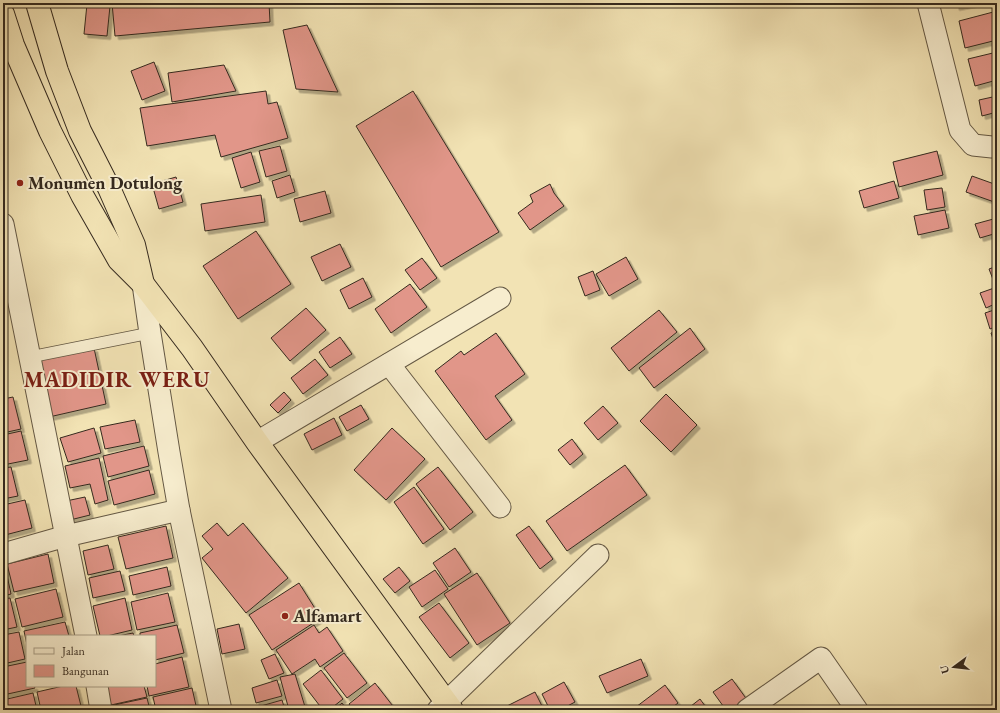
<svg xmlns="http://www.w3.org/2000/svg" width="1000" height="713" font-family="'EB Garamond',serif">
<defs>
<filter id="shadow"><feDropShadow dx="3.5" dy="3.5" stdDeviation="0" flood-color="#0004"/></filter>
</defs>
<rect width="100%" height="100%" fill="#f2e3b4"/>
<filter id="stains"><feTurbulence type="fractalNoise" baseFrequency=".005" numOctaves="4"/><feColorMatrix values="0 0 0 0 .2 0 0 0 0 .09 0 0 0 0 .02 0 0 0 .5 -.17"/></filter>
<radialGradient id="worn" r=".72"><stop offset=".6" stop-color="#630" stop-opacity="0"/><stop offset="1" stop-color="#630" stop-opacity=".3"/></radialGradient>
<g fill="#e19689" stroke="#352a1f" filter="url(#shadow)">
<path d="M112,3H269L270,22L115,36Z"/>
<path d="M955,3H976L956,7Z"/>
<path d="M87,4L110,6L107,36L84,34Z"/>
<path d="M997,11V40L965,48L959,21Z"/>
<path d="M307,25L338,92L296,89L283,30Z"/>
<path d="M997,52V80L975,86L968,59Z"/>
<path d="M154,62L165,91L142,100L131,71Z"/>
<path d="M224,65L236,91L172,102L168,73Z"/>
<path d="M266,91L268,104L277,102L288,138L221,157L215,135L147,146L140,108Z"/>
<path d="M413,91L499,232L441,267L356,126Z"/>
<path d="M997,96V112L982,116L979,100Z"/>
<path d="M280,146L287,171L266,177L259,151Z"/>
<path d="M937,151L943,175L899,187L893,162Z"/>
<path d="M251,152L260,182L241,188L232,158Z"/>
<path d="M290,175L295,192L277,198L272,181Z"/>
<path d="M972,176L997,185V203L966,192Z"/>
<path d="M176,177L183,202L159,209L152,184Z"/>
<path d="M894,181L899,198L864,208L859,191Z"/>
<path d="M550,184L554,193L564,206L530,230L518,213L533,202L530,195Z"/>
<path d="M942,188L945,207L927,210L924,190Z"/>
<path d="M325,191L331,213L300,222L294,199Z"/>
<path d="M261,195L265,222L205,231L201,204Z"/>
<path d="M945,210L949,228L918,235L914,216Z"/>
<path d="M997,218V233L980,238L975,224Z"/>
<path d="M256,231L291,284L238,319L203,266Z"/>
<path d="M340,244L351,267L322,281L311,257Z"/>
<path d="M626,257L638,279L609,296L596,274Z"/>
<path d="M422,258L437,278L420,290L405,270Z"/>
<path d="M997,266V281L994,282L989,269Z"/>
<path d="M593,271L600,290L585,296L578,277Z"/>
<path d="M363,278L372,297L349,309L340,290Z"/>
<path d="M410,284L427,307L391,333L375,309Z"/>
<path d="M997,287V303L986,308L980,293Z"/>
<path d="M306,308L326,330L290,361L271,338Z"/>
<path d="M997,309V326L990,329L985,313Z"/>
<path d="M659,310L677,332L629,371L611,348Z"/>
<path d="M690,328L705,349L654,388L639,368Z"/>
<path d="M997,331V351L991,333Z"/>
<path d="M496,333L525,374L495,396L512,420L486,440L435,371L461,351L464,355Z"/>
<path d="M340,337L352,354L330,368L319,352Z"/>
<path d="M94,348L106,404L49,417L37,361Z"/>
<path d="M315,359L328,375L303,394L291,378Z"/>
<path d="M284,392L291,400L278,413L270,405Z"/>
<path d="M666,394L697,425L671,452L640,421Z"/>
<path d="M13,397L21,429L3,433V399Z"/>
<path d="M361,405L369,419L347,431L339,417Z"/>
<path d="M603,406L618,423L598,440L584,423Z"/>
<path d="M334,418L342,435L312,450L304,434Z"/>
<path d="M135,420L140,442L105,449L100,427Z"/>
<path d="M94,428L101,453L68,462L60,438Z"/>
<path d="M392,428L425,459L386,500L354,470Z"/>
<path d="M21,431L28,460L3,465V435Z"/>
<path d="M572,439L583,454L570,465L558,450Z"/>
<path d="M144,446L149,466L108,477L103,456Z"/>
<path d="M99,458L108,500L95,504L90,484L70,488L65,466Z"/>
<path d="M625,465L647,495L567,551L546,521Z"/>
<path d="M11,467L18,496L3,499V468Z"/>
<path d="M438,467L473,512L450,530L416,484Z"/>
<path d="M149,470L155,494L114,505L108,481Z"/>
<path d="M414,487L444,529L423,544L394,502Z"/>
<path d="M85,497L90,515L70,520L66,501Z"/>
<path d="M25,500L32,528L5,535L3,524V505Z"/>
<path d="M217,523L228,536L243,523L288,578L246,613L202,558L213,549L202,536Z"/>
<path d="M166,526L173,558L126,569L118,537Z"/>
<path d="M529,526L553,559L540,569L516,535Z"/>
<path d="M108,545L114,569L88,575L83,551Z"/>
<path d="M455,548L471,572L449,587L433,563Z"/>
<path d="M48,554L54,583L14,592L7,564Z"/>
<path d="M5,566L11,594L3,596V567Z"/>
<path d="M167,567L171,586L133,595L129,576Z"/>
<path d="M399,567L410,581L395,593L383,579Z"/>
<path d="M435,570L448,589L422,607L409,587Z"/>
<path d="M120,571L125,591L93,598L89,578Z"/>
<path d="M477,573L510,623L477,645L444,594Z"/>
<path d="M299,583L321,618L272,650L249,615Z"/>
<path d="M56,589L63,617L22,627L15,599Z"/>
<path d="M168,593L175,622L137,630L131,602Z"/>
<path d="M10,598L17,627L3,630V599Z"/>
<path d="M125,598L132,630L107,636H100L93,606Z"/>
<path d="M439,603L469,643L450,658L419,617Z"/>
<path d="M65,622L69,636H27V645L24,631Z"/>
<path d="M239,624L245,649L222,654L217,629Z"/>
<path d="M177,625L184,653L155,660V636H140V633Z"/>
<path d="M314,625L319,633L327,627L343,651L320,667L315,659L292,674L276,650Z"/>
<path d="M19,632L25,659L3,664V635Z"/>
<path d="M133,633L134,636H118Z"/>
<path d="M344,653L367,683L347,698L324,668Z"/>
<path d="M275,654L284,673L269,679L261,660Z"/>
<path d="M182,657L189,687L149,696L147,686H155V664Z"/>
<path d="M641,659L648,676L607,693L599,676Z"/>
<path d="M27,662V686H34L35,688L3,695V667Z"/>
<path d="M321,670L343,699L329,710H323L303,684Z"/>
<path d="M295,674L306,710H289L280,677Z"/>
<path d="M732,679L748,701L736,710H726L713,692Z"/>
<path d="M277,680L282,696L256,703L252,688Z"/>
<path d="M564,682L575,702L560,710H550L542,694Z"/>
<path d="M375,683L396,710H353L349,704Z"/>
<path d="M665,685L678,703L669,710H632Z"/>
<path d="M63,686H76L82,710H41L37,692Z"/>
<path d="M107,686H144L147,697L111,705Z"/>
<path d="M192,688L197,710H156L153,697Z"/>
<path d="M535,692L544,710H502L501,709Z"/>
<path d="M33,693L37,710H3V700Z"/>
<path d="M147,698L150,710H115L114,705Z"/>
<path d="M700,699L708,710H686Z"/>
<path d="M282,700L285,710H247Z"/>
<path d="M342,703L347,710H334Z"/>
</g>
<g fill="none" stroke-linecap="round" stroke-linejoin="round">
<g stroke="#645844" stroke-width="13">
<path id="lane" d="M30,357L150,333"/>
</g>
<g stroke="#645844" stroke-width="23">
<g id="street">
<path d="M928,3L960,130L973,145L992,147H997"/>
<path d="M3,224L86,636"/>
<path d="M143,284L150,333L169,452L179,510L221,710"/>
<path d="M389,364L500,507"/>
<path d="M257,442L500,298"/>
<path d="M3,554L66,536L179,510"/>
<path d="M97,686L101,710"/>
<path d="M438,710L598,555"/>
<path d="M747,710L821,658L857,710"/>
</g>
</g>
<g stroke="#352a1f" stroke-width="24">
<g id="highway">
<path d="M37,3L57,71L80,131L109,188L134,245L143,284"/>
<path d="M3,14L13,45L50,131L82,195L119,260L143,284L192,348L257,442L452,710"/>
</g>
</g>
<use href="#lane" stroke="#f7edce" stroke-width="11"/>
<use href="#street" stroke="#f7edce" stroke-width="21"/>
<use href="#highway" stroke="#f2e3b4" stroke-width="22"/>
</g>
<g fill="#8f2418" stroke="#f7edce" stroke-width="1.5">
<circle cx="20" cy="183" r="4"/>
<circle cx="285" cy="616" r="4"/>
</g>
<g text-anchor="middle" stroke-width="4" stroke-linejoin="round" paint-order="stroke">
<g font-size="18" font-weight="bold" fill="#352a1f" stroke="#f7edce" text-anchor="start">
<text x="28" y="189">Monumen Dotulong</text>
<text x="293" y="622">Alfamart</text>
</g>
<g font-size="22" font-weight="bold" letter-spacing="1" fill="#7a1f14" stroke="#f7edce">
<text x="117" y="387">MADIDIR WERU</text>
</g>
</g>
<rect width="1000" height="713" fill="none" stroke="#f2e3b4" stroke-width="16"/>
<rect x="4" y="4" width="992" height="705" fill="none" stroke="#352a1f" stroke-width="2"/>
<rect x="8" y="8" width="984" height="697" fill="none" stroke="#352a1f"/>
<rect x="26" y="635" width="130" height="52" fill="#f7edce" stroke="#a99f88"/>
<rect x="34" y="648" width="20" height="6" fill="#f7edce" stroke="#a99f88"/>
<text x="62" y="655" font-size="12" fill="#352a1f">Jalan</text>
<rect x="34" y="665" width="20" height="12" fill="#e19689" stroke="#a99f88"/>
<text x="62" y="675" font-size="12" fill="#352a1f">Bangunan</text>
<g transform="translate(954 667) rotate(255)" stroke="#f7edce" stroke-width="3" paint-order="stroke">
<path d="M0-3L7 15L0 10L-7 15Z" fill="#352a1f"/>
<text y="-6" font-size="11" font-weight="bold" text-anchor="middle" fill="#352a1f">U</text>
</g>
<rect width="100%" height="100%" filter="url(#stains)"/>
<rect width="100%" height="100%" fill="url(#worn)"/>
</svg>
